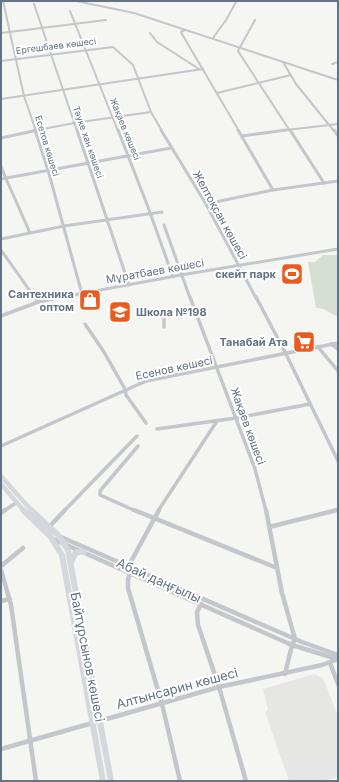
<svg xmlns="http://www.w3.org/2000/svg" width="339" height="782" font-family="Inter,sans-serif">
<rect width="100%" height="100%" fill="#f5f6f2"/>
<path fill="#e6e7e5" d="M314,674L323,678L338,716V777L323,781H289L265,712L268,710L263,689Z"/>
<path fill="#d6ddd3" d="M323,255H338V316C330,315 327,308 316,308L308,262H315Z"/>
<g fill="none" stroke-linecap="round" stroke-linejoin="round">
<g stroke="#c3c6ca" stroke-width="2">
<path d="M3,1L24,96L36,131"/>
<path d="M76,1L134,13L338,80"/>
<path d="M34,4L77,131"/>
<path d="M70,11L118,131"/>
<path d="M255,20L238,51L290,131"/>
<path d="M185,30L181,32L182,34L239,131"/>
<path d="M1,33L106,20"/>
<path d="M150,33L157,42L199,69"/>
<path d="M213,38L226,20L236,2"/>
<path d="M1,61L113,47L133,65L151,112L162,131"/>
<path d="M283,62L296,84L334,131"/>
<path d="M332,64L338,62"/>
<path d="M217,93L291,75"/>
<path d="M1,99L203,69"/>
<path d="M33,131L74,123L151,112"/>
<path d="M278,131L338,124"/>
</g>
<g stroke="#c3c6ca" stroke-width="3">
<path d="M35,130L48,170L82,294"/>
<path d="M77,130L129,285"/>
<path d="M118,130L148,207L173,277"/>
<path d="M161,130L206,204L256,298"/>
<path d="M238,130L273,190"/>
<path d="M290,130L324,183"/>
<path d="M334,130L338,136"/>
<path d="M242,136L286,130"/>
<path d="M1,138L38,130"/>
<path d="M1,167L30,233"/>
<path d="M1,179L171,148"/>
<path d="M206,204L273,190L338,181"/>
<path d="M164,225L190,298"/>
<path d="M1,239L64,226L162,212"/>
<path d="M1,250L35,298"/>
<path d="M57,298L181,275L338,249"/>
</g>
<g stroke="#c3c6ca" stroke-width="3.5">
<path d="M35,297L38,302"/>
<path d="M190,297L255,469L266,511"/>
<path d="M256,297L286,354L338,461"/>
<path d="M1,316L38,302L62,297"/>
<path d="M85,324L104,352L125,389L126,395L146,423"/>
<path d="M164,327V315L172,312L195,309"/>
<path d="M331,344L338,349"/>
<path d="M318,347L338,371"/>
<path d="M157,429L236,418L310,404"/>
<path d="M1,446L146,381L338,343"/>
<path d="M4,511L16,503"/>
<path d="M64,511L137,436"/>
<path d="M136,511L100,495V491L138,446"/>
<path d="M158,511L217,421"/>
<path d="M333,511L338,510"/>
</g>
<g stroke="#c3c6ca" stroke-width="4.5">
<path d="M134,510L277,568"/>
<path d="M266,510L282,593L295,639L292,645L285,674"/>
<path d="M1,513L5,510"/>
<path d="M49,527L65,510"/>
<path d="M269,527L337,510"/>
<path d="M61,537L302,642L338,655"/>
<path d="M53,539L292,645L337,659"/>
<path d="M1,566L23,548"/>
<path d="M128,567L159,510"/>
<path d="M1,570L11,605L36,781"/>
<path d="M131,573L128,579V588L162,704L180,781"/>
<path d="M1,601L10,599"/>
<path d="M201,604L197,612L198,625L219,687L246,781"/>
<path d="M330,663L338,684"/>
<path d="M1,749L219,687L322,665L338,659"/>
</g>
<g stroke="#d4d8dc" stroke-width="4.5">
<path d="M1,476L32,511"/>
<path d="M1,484L24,511"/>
</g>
<g stroke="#d4d8dc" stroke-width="6">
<path d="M23,510L50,536L62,555L103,781"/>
<path d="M31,510L59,536L68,550L111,781"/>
<path d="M71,562L76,552H84"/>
</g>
</g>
<defs>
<g id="stadium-square" transform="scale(1.15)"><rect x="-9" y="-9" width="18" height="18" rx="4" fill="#e85c1f" stroke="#fff"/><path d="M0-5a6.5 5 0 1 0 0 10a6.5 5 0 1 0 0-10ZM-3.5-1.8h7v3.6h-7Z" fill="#fff"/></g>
<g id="shop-square" transform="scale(1.15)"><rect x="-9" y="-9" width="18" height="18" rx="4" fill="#e85c1f" stroke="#fff"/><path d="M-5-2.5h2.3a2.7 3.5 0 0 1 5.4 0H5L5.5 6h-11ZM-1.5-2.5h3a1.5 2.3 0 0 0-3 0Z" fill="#fff"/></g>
<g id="school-square" transform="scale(1.15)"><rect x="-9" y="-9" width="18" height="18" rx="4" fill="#e85c1f" stroke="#fff"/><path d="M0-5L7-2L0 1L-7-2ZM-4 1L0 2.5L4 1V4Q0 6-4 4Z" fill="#fff"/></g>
<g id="supermarket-square" transform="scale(1.15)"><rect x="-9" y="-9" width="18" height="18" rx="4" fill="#e85c1f" stroke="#fff"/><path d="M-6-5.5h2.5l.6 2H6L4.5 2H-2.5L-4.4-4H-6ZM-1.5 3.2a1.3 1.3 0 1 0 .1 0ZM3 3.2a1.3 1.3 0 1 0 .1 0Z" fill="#fff"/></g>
</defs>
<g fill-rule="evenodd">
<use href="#stadium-square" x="292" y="274"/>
<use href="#shop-square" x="90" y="300"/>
<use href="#school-square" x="120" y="312"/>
<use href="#supermarket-square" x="304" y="342"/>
</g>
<g text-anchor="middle" stroke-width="4" stroke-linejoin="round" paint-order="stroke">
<g font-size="9" fill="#637384" stroke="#fff">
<text transform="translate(56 46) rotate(-7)" y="3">Ергешбаев көшесі</text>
<text transform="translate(125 129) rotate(68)" y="3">Жақаев көшесі</text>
<text transform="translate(88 142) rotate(71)" y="3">Тәуке хан көшесі</text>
<text transform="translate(47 146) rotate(73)" y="3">Есетов көшесі</text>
</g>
<g font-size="11" fill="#637384" stroke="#fff">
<text transform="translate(220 215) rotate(61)" y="4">Желтоқсан көшесі</text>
<text transform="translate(155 271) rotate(-10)" y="4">Мұратбаев көшесі</text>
<text transform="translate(174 368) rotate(-12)" y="4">Есенов көшесі</text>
<text transform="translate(248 426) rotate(70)" y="4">Жақаев көшесі</text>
</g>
<g font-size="11" font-weight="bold" fill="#637384" stroke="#fff" text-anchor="end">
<text x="276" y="278">скейт парк</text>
<text x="74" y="298">Сантехника<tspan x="74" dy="13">оптом</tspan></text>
<text x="136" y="316" text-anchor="start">Школа №198</text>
<text x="288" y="346">Танабай Ата</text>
</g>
<g font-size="13" fill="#637384" stroke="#fff">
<text transform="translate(159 580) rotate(24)" y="5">Абай даңғылы</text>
<text transform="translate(88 657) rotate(79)" y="5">Байтұрсынов көшесі</text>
<text transform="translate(177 688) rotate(-15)" y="5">Алтынсарин көшесі</text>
</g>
</g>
<rect width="339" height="782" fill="none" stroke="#637384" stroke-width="4"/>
</svg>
